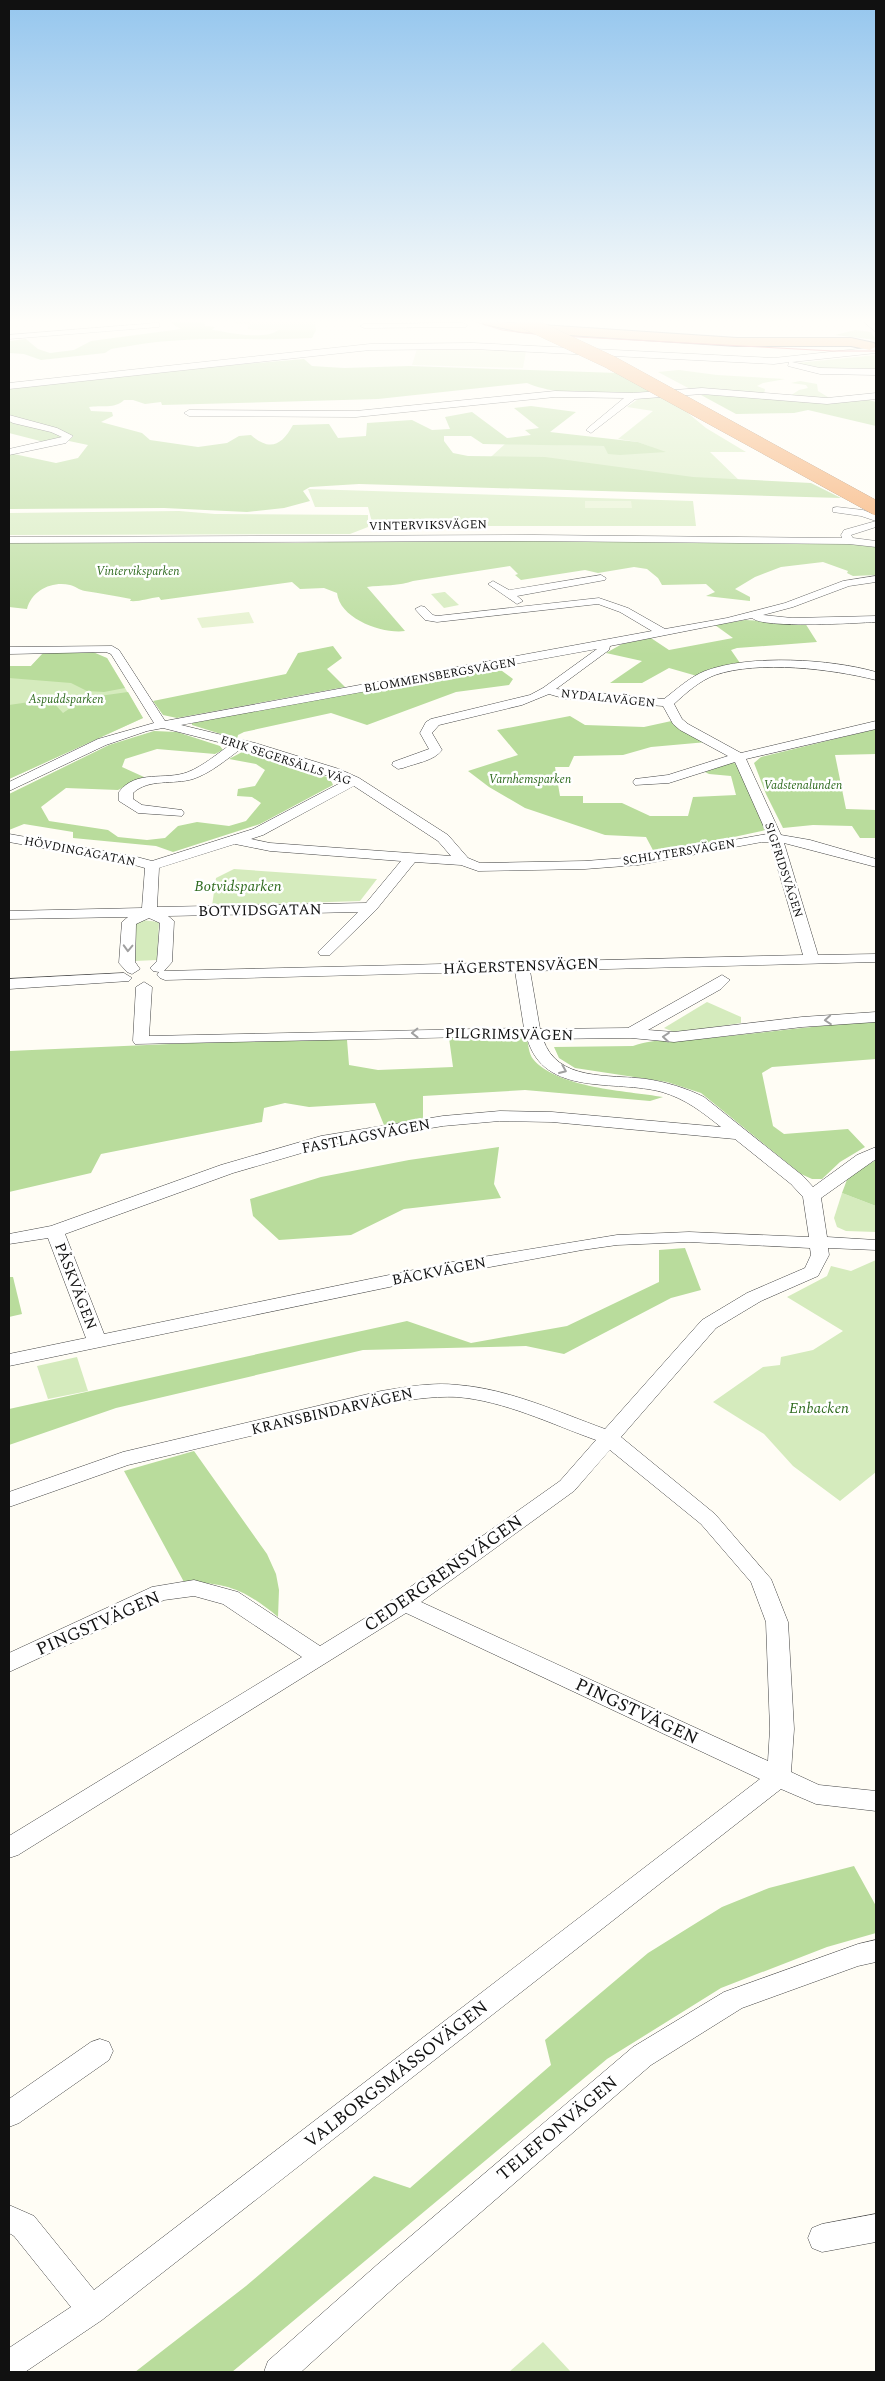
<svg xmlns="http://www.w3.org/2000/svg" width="885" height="2381" font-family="Spectral,serif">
<rect width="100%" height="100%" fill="#fffdf5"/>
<g fill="#d5ebbd">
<path d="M233,321H315L316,330H254L248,329L247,328L250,326L248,324H234Z"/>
<path d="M876,355V371C853,371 818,376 797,363Z"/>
<path d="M679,370L717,375L785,379L763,383L757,386L765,389L764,394L692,390L658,372Z"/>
<path d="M800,381L817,384L818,391L831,399L790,396L799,390L808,388L806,385L791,383Z"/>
<path d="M659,396L683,409L706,428L746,452H710L745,486L469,477L505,444L651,447L638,442L618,439L653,411L627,407L641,397Z"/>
<path d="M308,489L693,501L696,526H373L368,507H315Z"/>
<path d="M179,511L215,514L368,515V527L350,534L9,535V513Z"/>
<path d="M444,592H445L459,605L444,608L431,594Z"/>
<path d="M45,651L107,658L143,718L9,779V666H31Z"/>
<path d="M234,869L377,879L360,901L212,906L216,878Z"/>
<path d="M142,920L159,922L157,960L135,961L136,924Z"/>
<path d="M707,1002L741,1017V1023L676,1033L664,1028Z"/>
<path d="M842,1193L876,1206V1232L846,1231L837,1227L834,1218Z"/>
<path d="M876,1260V1472L840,1501L793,1466L764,1434L713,1402L763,1367L780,1365L781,1357L813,1350L843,1331L787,1297L827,1276L831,1266L851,1271Z"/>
<path d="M77,1357L88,1391L48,1399L37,1366Z"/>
<path d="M543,2342L571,2372H509Z"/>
</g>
<g fill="#b9dc9c">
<path d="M174,321H202L204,322L205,326L215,327L212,330C228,332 265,341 278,330H316L312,338C264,341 216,337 169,341C149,342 130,346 111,349L105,353L41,360L24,354L9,353V341L26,339L38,349L50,353L74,350L91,341L181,329L171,323Z"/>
<path d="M855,330L871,332L876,340L835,335Z"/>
<path d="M304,359L312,366L344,368L409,366L618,373L652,392C617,395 558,397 527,383L378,399L162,405L161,402L145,404L133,400H124C116,409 100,405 89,407L91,411L112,412L113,416L101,422L142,433L150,440L198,447L227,443L239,436L251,435C270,452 282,445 293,425L329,424L338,438L366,436L367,423L412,420L432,430L450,429L445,417L472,412L507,438L531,435L525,430L539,428L514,408L531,406L576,412L550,432L638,442L666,452L620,455L608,454L604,446L483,444L471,436H444V441L453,453L468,456L545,457L693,477L811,483L841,498L359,484L310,487L303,491L310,501L284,508L247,512L164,508L9,509V453L56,463L78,458L88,445L69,441L48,443L9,433V388L127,374Z"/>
<path d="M714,394L828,403L869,400L876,402V426L808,410L794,413L736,414L701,395Z"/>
<path d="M396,540L848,542L876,546V575L853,576L847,573L848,571L823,562L781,567L755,577L735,589L750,597V601L706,596L715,592L706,584L662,585L658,578L647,569L634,567L598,573L585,570L521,580L515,575L518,574L510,566L413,581C401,586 381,585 367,587L405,631C382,634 340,619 337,593L324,588L300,589L292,582L161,600L159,597C149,598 139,602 130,601L131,599C115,596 100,593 85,591C79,590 75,586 70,585C52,581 32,590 27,609L9,607V542L297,543Z"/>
<path d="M745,620L805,623L817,642L737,648L731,650L742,666L707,670L697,676L669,668L642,683H610L642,661L606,653L622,644L651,638L669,650L733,638L715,625Z"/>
<path d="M333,646L342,658L327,669L345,687L177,718L163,715L153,701L286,674L298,653Z"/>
<path d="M45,651L93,652L107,658L125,688L104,692L87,691L71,683L9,678V666H31Z"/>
<path d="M498,668L513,679L509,685L456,692L367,725L331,713L244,732L238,735L237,739L192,725V720Z"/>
<path d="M128,692L143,718L9,779V705L50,699L63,713L85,698Z"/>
<path d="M570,716L585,725L644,727L676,720L707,742L651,747L623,755L574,756L569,767H555L560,796H583V803H622L650,816H688L693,797L736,795L731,776L709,774L705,772L733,762L739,767L766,830L655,854L646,837L605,835L525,808L489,787L468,771L518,755L497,730Z"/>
<path d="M876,729V754L835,755L846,809L876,810V838H860L852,826L813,825L783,828L766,794L754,763L761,757Z"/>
<path d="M154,731L177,732L220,746L223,750L215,754L157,749L125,759L122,767L144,777L118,790L66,788L41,807L49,821L108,830L118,837L147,840L165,838L178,826L197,822L229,826L246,821L261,803L252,797L237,796L238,789L255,786L265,770L256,764L229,759L244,751L330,778L333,785L260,824L173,852L156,846L73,838V832L24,824L9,830V794L109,745Z"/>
<path d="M876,1021V1059L772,1067L762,1073L773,1126L784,1134L848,1129L865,1147L840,1162L822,1179H812L801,1174L701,1093L667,1082L575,1068L559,1058L554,1047L633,1046C657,1037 684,1041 709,1038C765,1033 820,1025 876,1021Z"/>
<path d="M527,1037C528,1044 529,1054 533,1059C557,1088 627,1091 663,1097L650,1101L525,1090L423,1096V1119L384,1125L375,1103L309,1107L285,1103L264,1108L262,1122L101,1154L91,1173L9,1192V1051L260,1040L344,1039L347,1040L349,1065L378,1070L453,1067L449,1038Z"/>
<path d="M499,1147L494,1184L501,1198L404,1209L351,1235L279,1240L253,1216L250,1199L321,1177L409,1160Z"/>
<path d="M876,1160V1206L842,1193L848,1177Z"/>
<path d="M685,1248L701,1290L671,1298L564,1354L526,1346L363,1350L116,1408L9,1445V1409L407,1321L471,1343L567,1326L659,1282V1250Z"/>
<path d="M9,1277H13L22,1314L9,1317Z"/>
<path d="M194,1451L267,1554L276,1574L279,1590L278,1617C244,1589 228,1583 184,1582L124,1471Z"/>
<path d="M854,1866L876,1906V1933L827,1947L721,1988L607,2059L232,2372H135L246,2286L374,2176L410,2188L551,2065L545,2040L648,1953L722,1907L769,1888Z"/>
</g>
<g fill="#e6f2cf">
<path d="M417,349L526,351L523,368L412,365Z"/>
<path d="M585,501H631L632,508H585Z"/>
<path d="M249,612L254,623L202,628L197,618Z"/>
</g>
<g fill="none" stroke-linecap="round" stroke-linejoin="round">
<g stroke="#444" stroke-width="1">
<g id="minor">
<path d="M863,321H872L876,326V332Z"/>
<path d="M156,323H159V327L9,339V335Z"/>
<path d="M463,323L467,325L466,327L364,328L360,326L364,324Z"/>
<path d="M473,343L774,358L876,347V353L792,362L820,368L876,369V375L820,374L788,366L789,362L774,364L473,349L370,350L9,389V383L370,344Z"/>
<path d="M702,388L827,398L876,393V399L827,404L702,394L635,399L591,433L586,430L588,428L624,398L555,397L356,417L189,416L184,413L189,410L356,411L555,391L633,393Z"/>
<path d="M9,415L57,428L73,436L66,443L9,455V449L62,437L51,432L13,423L9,421Z"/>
<path d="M837,507L863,510L876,515V527L851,535L853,538L876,541V547L849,544L534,541L9,543V537L534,535L842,538L841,535L844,530L876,521L861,516L833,512V508Z"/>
<path d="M601,575L606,578L605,580L517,596L523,601L517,604L488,584L493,581L509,590Z"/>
<path d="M876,576V582L849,586L793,607L763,615L792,618L876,616V622C856,623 764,629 752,618L610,646L609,650L556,689L664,699C677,689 690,677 705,671C750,654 831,659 876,672V680C832,669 759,660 715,675C699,681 686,693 674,704L682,719L688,724L741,753L876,721V729L746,759L781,835L810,840L876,859V867L784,843L818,955L876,954V962L530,971L540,1029L628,1028L722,975L730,980L721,989L648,1030L674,1032L802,1017L876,1012V1022L802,1027L674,1042L631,1038L543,1039C557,1082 609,1074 646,1079C666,1082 686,1088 704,1097L803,1176L813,1187L857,1155L876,1147V1159L821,1198L827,1237L876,1240V1250L828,1248L829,1255L818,1276L761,1301L716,1328L621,1437L715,1514L771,1579L788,1622L794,1729L791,1772L819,1785L876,1791V1811L816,1804L781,1789L102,2320L25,2372H9V2348L71,2307L14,2236L9,2233V2205L34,2216L94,2290L760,1779L406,1613L18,1855L9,1858V1836L302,1657L223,1604L194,1596L164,1600L9,1672V1653L152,1587L194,1580L238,1592L320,1646L375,1612L560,1481L596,1440C551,1424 505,1401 457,1397C431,1396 406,1400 381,1405L128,1465L9,1507V1492L123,1452L381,1391C407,1387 432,1382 458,1385C509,1389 558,1412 605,1429L702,1320L747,1293L805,1268L811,1255L810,1248L689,1242L617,1245L582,1250L452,1274L9,1366V1354L86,1338L48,1238L9,1244V1234L51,1226L221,1165L321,1136L443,1116L500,1111L552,1112L721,1127C702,1112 686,1099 662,1092C615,1079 544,1098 527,1038L516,1036L135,1044L133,1041L136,987L144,982L152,987L149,1036L524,1028L515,971L165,980L160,978L157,975L159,972L153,971L150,968L157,961L160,923L149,918L136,924L135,962L140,969L132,974L127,972L119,963L122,922L128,917L9,919V911L142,908L145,868L131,864L9,842V834L133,856L152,861L253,829L344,781L242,748C227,759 211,773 193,779C173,785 149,778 133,793V799L142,805L182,810L184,813L182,816L138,813L119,801V792C136,769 165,781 188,772C203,766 217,754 230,745L163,728L147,731L106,745L9,791V782L98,739L154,723L111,654L106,652L9,654V647L112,646L119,650L165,721L652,631L620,612L598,604L437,622L425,620L415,609L421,606L425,607L433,615L437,616L599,598L628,608L665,629L727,618L785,603L843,581ZM597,649L543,688L530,695L431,719L426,722L420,733L429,749L393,762L392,765L398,769L403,768C416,763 434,761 442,750L432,733L439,725L522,705L549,694L566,699L663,706L673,724L680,730L728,756L668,775L635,779L633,782L635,785L669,783L735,762L767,834L638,857L585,861L480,863L468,858L448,835L359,778L339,769L255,743L181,725ZM354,786L438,841L451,856L270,843L251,839L263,835ZM762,842H770L803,955L164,971L172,962L174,921L168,916L358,912L318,952L320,955H330L376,910L415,862L461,865L478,871L585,869L638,865ZM235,844L270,851L401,861L366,903L157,907L159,868ZM500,1121L552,1122L735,1139L791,1184L803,1197L809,1237L689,1232L617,1235L452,1262L104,1334L65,1234L233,1173L329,1145L443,1126ZM610,1450L701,1524L751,1582L766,1622L770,1729L768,1761L421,1602L574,1491Z"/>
<path d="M124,973L132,978L129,981L9,989V979Z"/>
<path d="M876,1940V1962L858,1966L742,2008L651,2065L398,2284L301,2372H264L268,2361L378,2264L633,2047L724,1992L858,1944Z"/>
<path d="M100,2039L109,2042L113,2051L109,2060L19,2123L9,2127V2099L91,2042Z"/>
<path d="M876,2214V2242L822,2252L812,2248L808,2238L812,2228L822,2224Z"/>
</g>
</g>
<g stroke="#222" stroke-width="2">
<path id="highway" d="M482,321L737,338H851L874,343L876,346L870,350L851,346H737L520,332L484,324Z"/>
</g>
<use href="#minor" fill="#fff" fill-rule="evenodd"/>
<use href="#highway" fill="#f5a25d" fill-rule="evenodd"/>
<path stroke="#c4262e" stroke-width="1" d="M473,321L502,330L542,335L833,351H876"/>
<g stroke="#222" stroke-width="14" stroke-linecap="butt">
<path id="highway-bridge" d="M523,321L610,362L876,508"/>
</g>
<use href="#highway-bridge" stroke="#f5a25d" stroke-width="14"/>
</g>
<defs><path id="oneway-chevron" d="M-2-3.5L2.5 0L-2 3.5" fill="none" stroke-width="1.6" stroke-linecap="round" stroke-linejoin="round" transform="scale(1.25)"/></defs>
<g stroke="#a0a0a0">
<use href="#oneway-chevron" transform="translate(128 948) rotate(92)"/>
<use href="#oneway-chevron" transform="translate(828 1020) rotate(176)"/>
<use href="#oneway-chevron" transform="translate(415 1033) rotate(179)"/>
<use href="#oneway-chevron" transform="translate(666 1037) rotate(-175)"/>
<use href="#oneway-chevron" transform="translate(563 1070) rotate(23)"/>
</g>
<linearGradient id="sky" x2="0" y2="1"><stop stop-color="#95c6ee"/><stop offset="0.49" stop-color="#fffefa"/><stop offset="1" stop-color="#fffefa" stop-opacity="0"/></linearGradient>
<rect width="885" height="655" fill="url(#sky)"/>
<g text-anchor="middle" stroke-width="5" stroke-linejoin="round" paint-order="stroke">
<g font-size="12" fill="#111" stroke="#fff">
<text transform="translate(428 525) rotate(-1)" y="4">VINTERVIKSVÄGEN</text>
<text transform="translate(440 675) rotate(-10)" y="4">BLOMMENSBERGSVÄGEN</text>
<text transform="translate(608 698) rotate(6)" y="4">NYDALAVÄGEN</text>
<text transform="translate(286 760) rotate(18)" y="4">ERIK SEGERSÄLLS VÄG</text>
<text transform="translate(80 851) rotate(11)" y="4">HÖVDINGAGATAN</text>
<text transform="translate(679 852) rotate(-9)" y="4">SCHLYTERSVÄGEN</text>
<text transform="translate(784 870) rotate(72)" y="4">SIGFRIDSVÄGEN</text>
</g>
<g font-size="12" font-style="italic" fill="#2f6b1f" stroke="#fff">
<text x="138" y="575">Vinterviksparken</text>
<text x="66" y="703">Aspuddsparken</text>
<text x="530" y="783">Varnhemsparken</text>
<text x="803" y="789">Vadstenalunden</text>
</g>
<g font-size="15" font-style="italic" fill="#2f6b1f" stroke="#fff">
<text x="238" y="891">Botvidsparken</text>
<text x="819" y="1413">Enbacken</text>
</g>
<g font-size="15" fill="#111" stroke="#fff">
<text transform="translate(260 910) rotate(-1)" y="5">BOTVIDSGATAN</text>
<text transform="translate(521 966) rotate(-2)" y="5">HÄGERSTENSVÄGEN</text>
<text transform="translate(509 1034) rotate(1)" y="5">PILGRIMSVÄGEN</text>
<text transform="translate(366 1136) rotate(-11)" y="5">FASTLAGSVÄGEN</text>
<text transform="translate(439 1271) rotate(-11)" y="5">BÄCKVÄGEN</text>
<text transform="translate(76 1286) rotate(69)" y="5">PÅSKVÄGEN</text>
<text transform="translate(332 1411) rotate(-13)" y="5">KRANSBINDARVÄGEN</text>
</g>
<g font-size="18" fill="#111" stroke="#fff">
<text transform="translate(443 1573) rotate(-35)" y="6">CEDERGRENSVÄGEN</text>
<text transform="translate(98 1623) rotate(-24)" y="6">PINGSTVÄGEN</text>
<text transform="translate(637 1711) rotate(25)" y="6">PINGSTVÄGEN</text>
<text transform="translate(396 2074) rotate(-38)" y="6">VALBORGSMÄSSOVÄGEN</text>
<text transform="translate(557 2128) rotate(-40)" y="6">TELEFONVÄGEN</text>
</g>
</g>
<rect width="885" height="2381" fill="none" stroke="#111111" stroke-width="20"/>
</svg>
